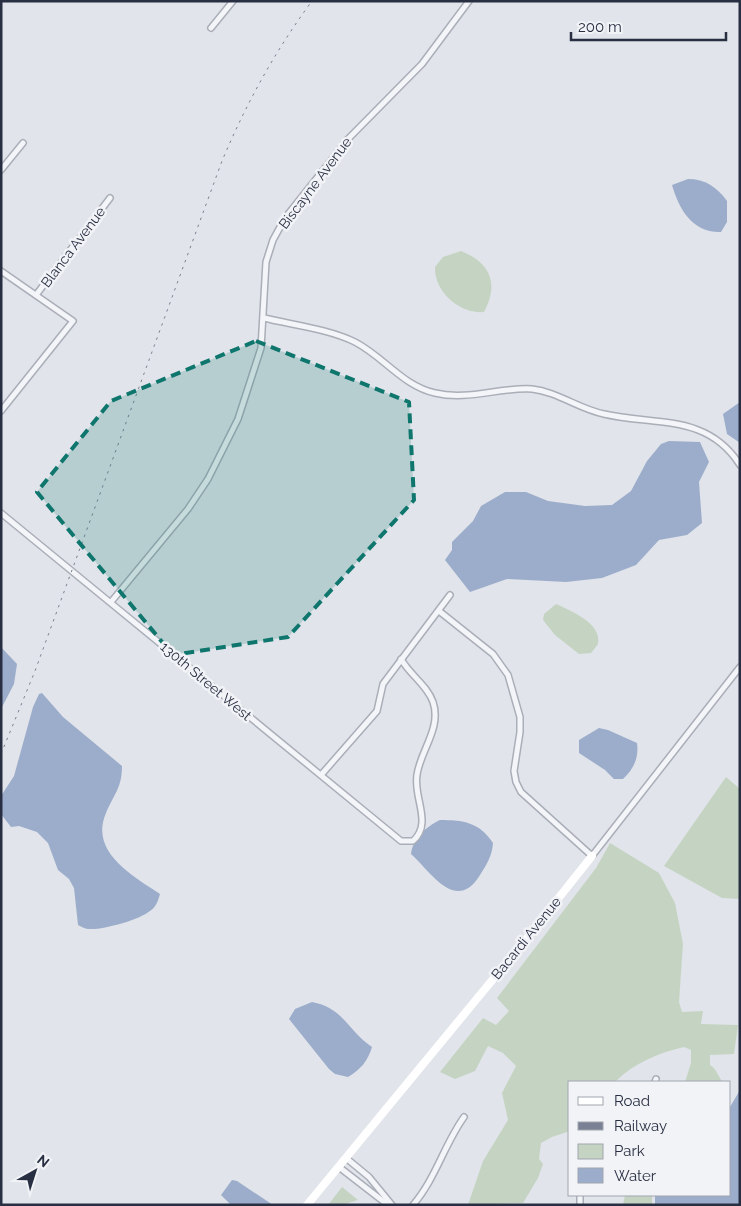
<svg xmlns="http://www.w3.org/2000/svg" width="741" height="1206" font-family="Raleway,sans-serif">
<rect width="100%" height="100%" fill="#e1e4ea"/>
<g fill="#c5d4c2">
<path d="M461,251C491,263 499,284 484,312C460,314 434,292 435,267L443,257Z"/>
<path d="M556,604C571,611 602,623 598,644L591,653L579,654L555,635L543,620L544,614Z"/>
<path d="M726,777L740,789V899L722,898L664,866Z"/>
<path d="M610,843L659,873L675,903L683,944L679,1002L682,1012L703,1011L701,1024L738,1025L734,1054L710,1055V1065C718,1070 717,1076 723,1082H685L691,1063V1050L684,1047C658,1053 634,1063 615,1082H570V1131L552,1137L541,1143L539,1159L543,1164L538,1178L523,1203L468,1205L483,1161L508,1120L502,1093L516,1066L503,1053L488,1046L475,1071L455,1079L440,1072L483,1018L496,1025L509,1011L497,998L596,868Z"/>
<path d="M342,1187L358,1200L342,1205H328Z"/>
<path d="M625,1195H652V1205H623Z"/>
</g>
<g fill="#9cadcb">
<path d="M688,179C705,179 717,187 727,201V222L721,232C692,233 679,209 672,185Z"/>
<path d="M740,402V443L727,434L723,414Z"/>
<path d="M669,441L700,442L709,462L699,482L702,523L687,535L659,540L636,565L602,578L566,582L507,579L470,592L445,560L452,550V542L473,521L481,506L505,492H526L548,501L585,506L612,505L631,491L647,461L661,444Z"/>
<path d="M1,647L17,664L14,684L1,709Z"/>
<path d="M42,693L63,717L122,766C122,788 114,794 106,813C89,852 133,876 160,894C158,901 156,907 150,911C139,920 103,930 89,929C85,929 82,927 78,925L74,888L69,879L58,870L48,843L37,832L19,826L11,827L1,814V796L14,776L33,707L39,694Z"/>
<path d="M599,728L608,730L637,743C639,757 634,769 623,779H614L605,770L579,753V740Z"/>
<path d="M440,820C463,820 479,822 493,843C492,856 487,864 480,875C456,914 431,872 411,854C413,838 426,827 440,820Z"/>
<path d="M312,1002C344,1008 348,1031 372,1047C368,1061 360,1070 348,1077L335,1074L329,1069L289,1019L295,1009Z"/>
<path d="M740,1090V1205H655V1195H730V1107Z"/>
<path d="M232,1180L237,1181L273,1205H231L221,1195Z"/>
</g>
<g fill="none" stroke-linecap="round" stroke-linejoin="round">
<g stroke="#aaaeb8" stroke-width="8">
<g id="street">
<path d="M211,28L233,1"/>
<path d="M1,170L23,143"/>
<path d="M1,271L73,321L1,411"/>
<path d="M36,295L110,198"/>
<path d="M264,318C293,325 328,329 355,342C384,357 403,386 435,393C468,401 499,387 532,389C558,392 579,409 604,414C655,426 707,413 740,465"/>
<path d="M1,513L401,841H413C433,823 413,798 417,775C420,751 442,728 433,702C427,685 410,675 401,659"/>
<path d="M111,602L188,509L208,479L238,419L261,348L266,262L273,240L285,218L348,139L422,64L469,1"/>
<path d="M439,611L493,654L508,675L520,717V732L514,771L516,782L521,792L592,856L740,667"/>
<path d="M321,775L377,711L383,684L450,595"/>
<path d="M655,1082L656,1079"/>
<path d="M346,1158L369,1177L392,1205"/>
<path d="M339,1167L388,1205"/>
<path d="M580,1195V1205"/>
<path d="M413,1205C436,1178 444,1145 464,1117"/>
</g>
</g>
<use href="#street" stroke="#f4f5f8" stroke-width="5"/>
<path stroke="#fff" stroke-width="8" d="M307,1205L522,944L592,856"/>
<path stroke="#7a8194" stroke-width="1" stroke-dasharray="2.5 5" stroke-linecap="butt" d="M1,754L35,671L222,161C246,104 275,51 312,1"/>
</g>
<path fill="#0f766e" fill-opacity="0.2" stroke="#0f766e" stroke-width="4" stroke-dasharray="10 6" stroke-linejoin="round" d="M256,341L409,402L414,500L288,637L173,655L37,492L111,401Z"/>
<g text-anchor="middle" stroke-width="5" stroke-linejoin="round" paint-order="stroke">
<g font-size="14" fill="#292f42" stroke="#f1f3f7">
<text transform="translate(315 183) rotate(-53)" y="5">Biscayne Avenue</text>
<text transform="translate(73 247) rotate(-53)" y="5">Blanca Avenue</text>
<text transform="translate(206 681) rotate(40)" y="5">130th Street West</text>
<text transform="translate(526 938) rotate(-51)" y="5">Bacardi Avenue</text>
</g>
</g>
<rect width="741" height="1206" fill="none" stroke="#292f42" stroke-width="5"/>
<rect x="568" y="1081" width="162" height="115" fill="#f1f3f7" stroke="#a1a5af"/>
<rect x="578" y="1097" width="25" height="8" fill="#ffffff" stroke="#a1a5af"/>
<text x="614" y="1106" font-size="15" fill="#292f42">Road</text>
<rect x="578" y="1122" width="25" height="8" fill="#7a8194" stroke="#a1a5af"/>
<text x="614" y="1131" font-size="15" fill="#292f42">Railway</text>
<rect x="578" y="1144" width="25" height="15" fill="#c5d4c2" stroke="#a1a5af"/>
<text x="614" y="1156" font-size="15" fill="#292f42">Park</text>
<rect x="578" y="1168" width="25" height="15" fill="#9cadcb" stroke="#a1a5af"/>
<text x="614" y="1181" font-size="15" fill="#292f42">Water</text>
<g transform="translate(35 1171) rotate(39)" stroke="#f1f3f7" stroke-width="4" paint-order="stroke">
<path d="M0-4L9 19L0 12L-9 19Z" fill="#292f42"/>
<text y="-8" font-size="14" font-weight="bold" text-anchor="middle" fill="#292f42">N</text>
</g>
<path d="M571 32v8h155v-8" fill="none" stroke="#292f42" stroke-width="2.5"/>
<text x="578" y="32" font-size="15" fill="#292f42" stroke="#f1f3f7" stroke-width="4" paint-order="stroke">200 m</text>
</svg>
